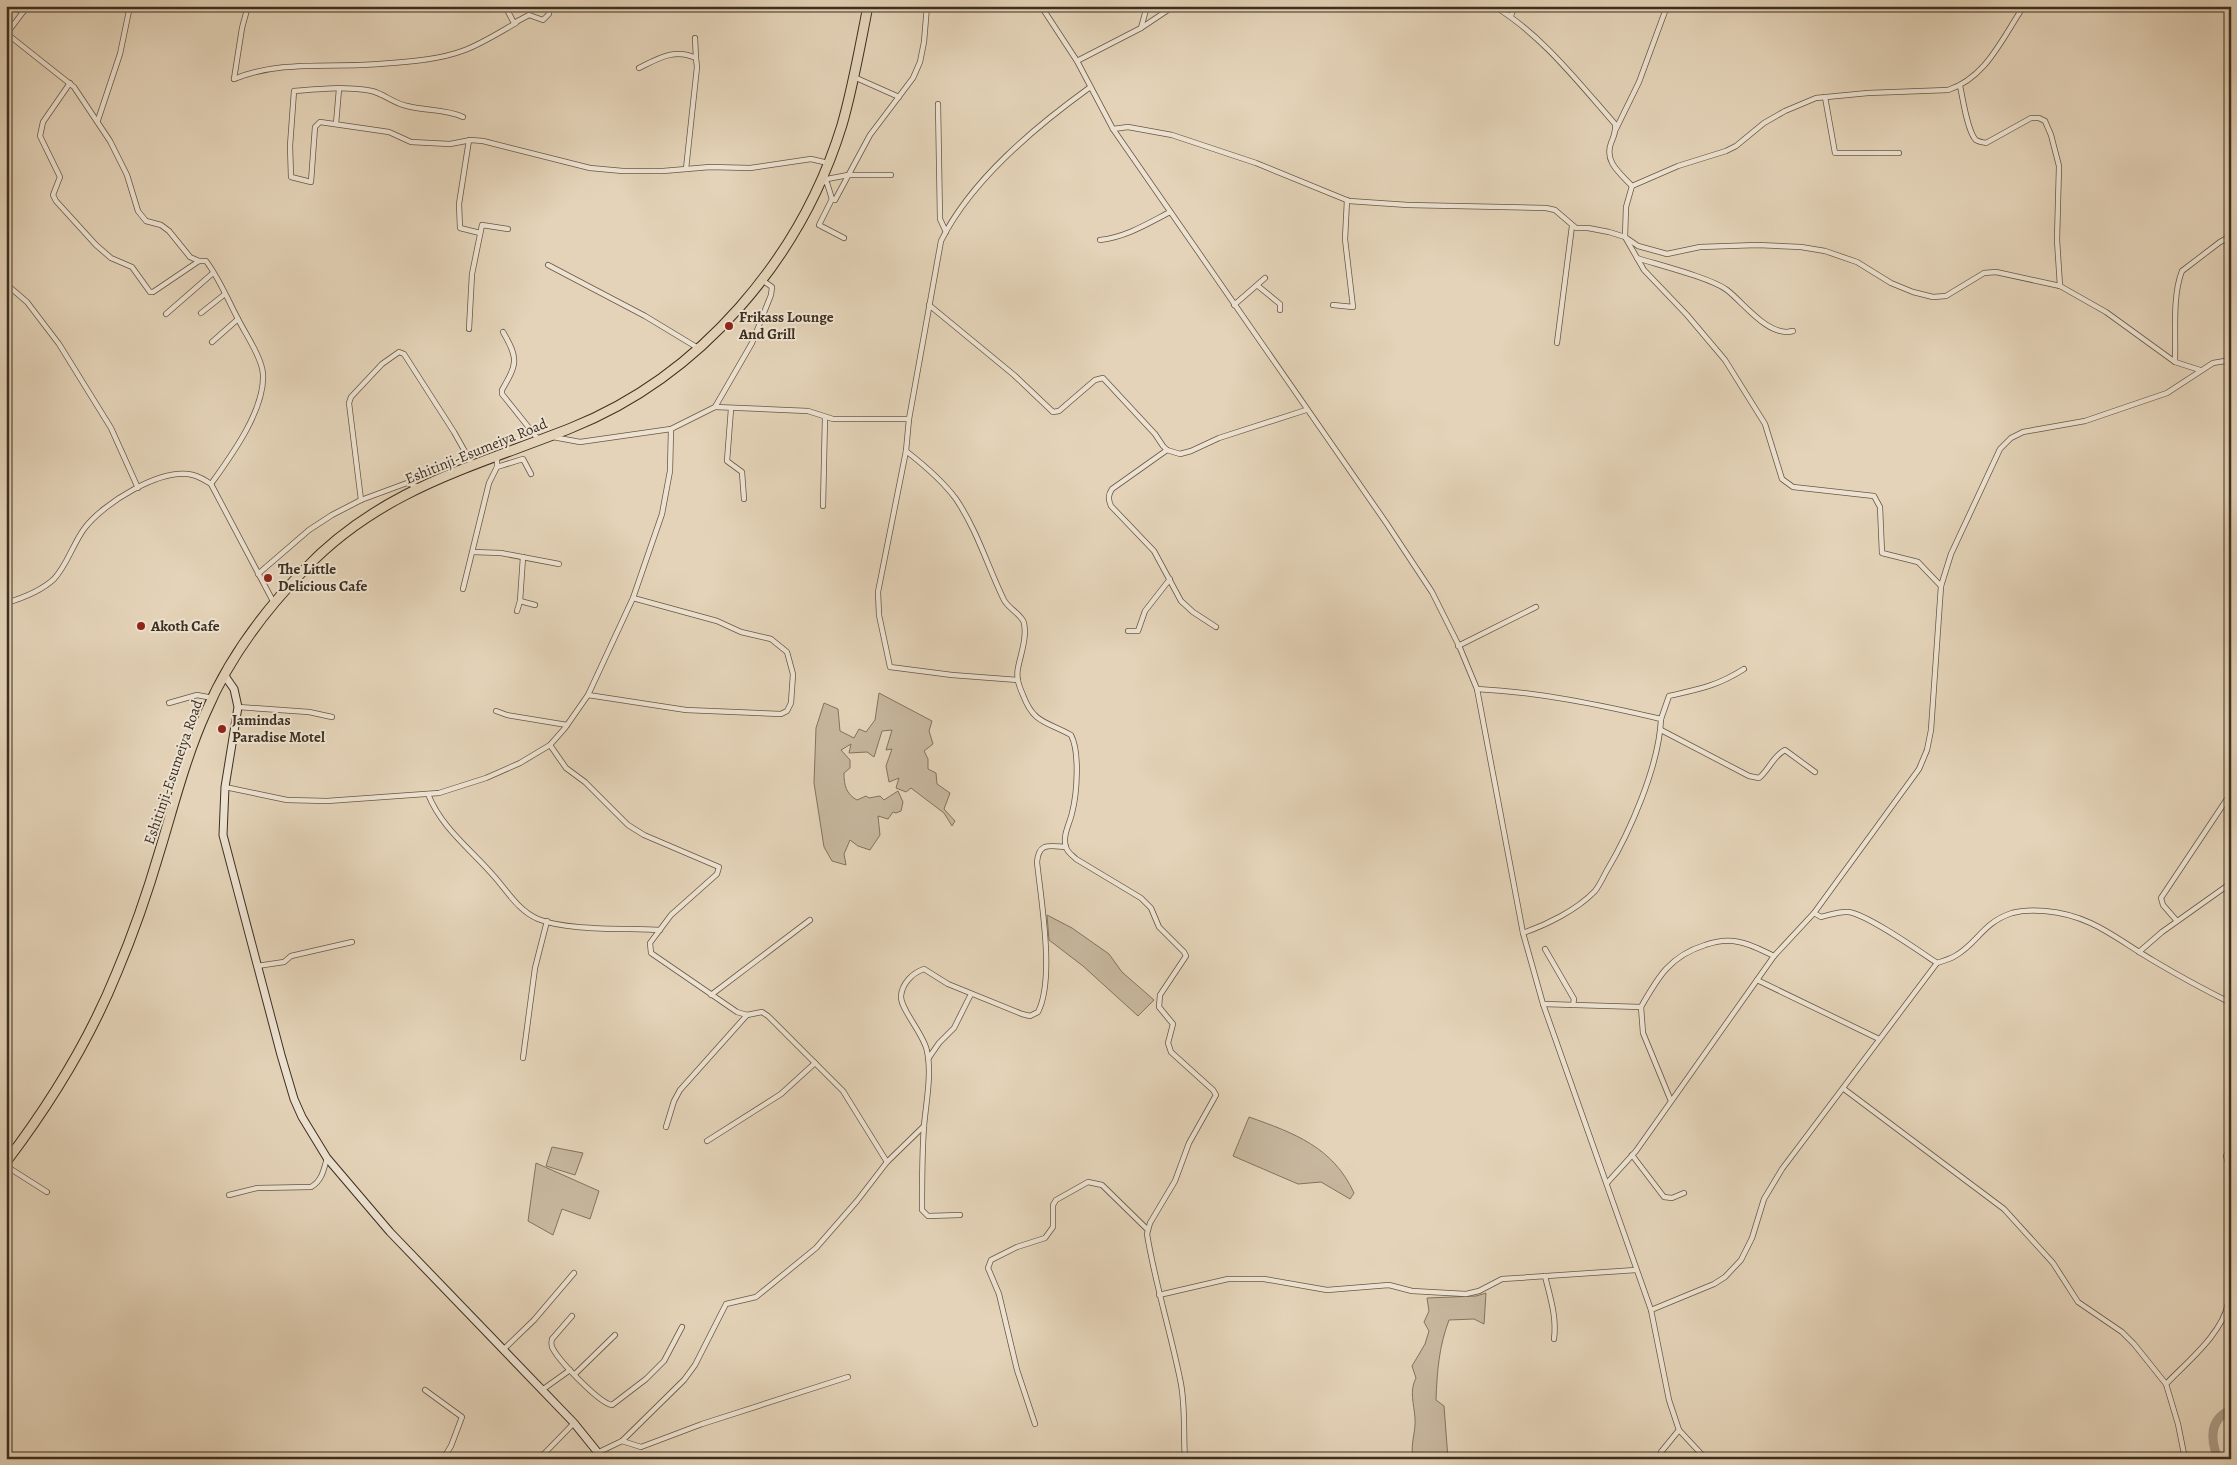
<svg xmlns="http://www.w3.org/2000/svg" width="2237" height="1465" font-family="Alegreya,serif">
<rect width="100%" height="100%" fill="#e4d3b8"/>
<filter id="stains"><feTurbulence type="fractalNoise" baseFrequency=".004" numOctaves="4"/><feColorMatrix values="0 0 0 0 .2 0 0 0 0 .09 0 0 0 0 .02 0 0 0 .5 -.17"/></filter>
<radialGradient id="worn" r=".72"><stop offset=".6" stop-color="#630" stop-opacity="0"/><stop offset="1" stop-color="#630" stop-opacity=".3"/></radialGradient>
<g fill="#c7b79e" stroke="#82735e">
<path d="M879,693L932,721L929,731L933,744L924,751L928,759V769L936,773L937,784L950,793L944,809L955,821L952,826L944,813L911,788L906,792L896,788L899,778L889,782L886,766L892,749L886,750L892,730L882,731L874,757L867,752L849,753L851,744L841,750L850,760V768L844,773C844,785 846,794 857,800L866,796L869,798L880,796L884,800L898,791L903,802L901,811L896,813L893,812L888,819L878,816L880,835L870,850L858,846L850,840L844,854L846,865L832,861L824,847L814,783L816,728L824,703L838,709L840,731L854,738L859,729L866,732L875,720Z"/>
<path d="M1047,915L1072,928L1109,954L1122,972L1154,1000L1138,1016L1083,966L1049,940Z"/>
<path d="M1249,1117C1294,1133 1333,1147 1354,1193L1350,1199L1321,1182L1298,1184L1233,1156Z"/>
<path d="M552,1147L583,1153L575,1175L546,1166Z"/>
<path d="M536,1163L599,1191L590,1219L562,1209L553,1235L528,1221Z"/>
<path d="M1486,1293L1484,1324L1474,1319L1449,1320C1439,1346 1437,1372 1436,1400L1444,1406L1448,1459H1413C1410,1443 1416,1433 1415,1418C1414,1404 1409,1391 1416,1378L1412,1366L1425,1344L1429,1331L1424,1322L1429,1311L1427,1298L1476,1296Z"/>
</g>
<g fill="none" stroke-linecap="round" stroke-linejoin="round">
<path stroke="#ab9b84" stroke-width="9" d="M2218,1459C2210,1439 2209,1419 2231,1410"/>
<g stroke="#665845" stroke-width="6">
<g id="street">
<path d="M11,6L23,12L28,6"/>
<path d="M505,6L514,23L529,15L543,20L549,14V6"/>
<path d="M1041,6L1077,61L1113,129L1387,524L1432,592L1460,648L1477,689L1523,933L1543,1004L1651,1310L1669,1400L1679,1430L1706,1459"/>
<path d="M1494,6C1542,35 1578,82 1615,124C1616,131 1614,136 1611,143C1604,162 1620,173 1632,186"/>
<path d="M23,12L8,32L11,37L74,87L110,141L127,175L138,211L146,221L161,225L169,231L190,257L199,261"/>
<path d="M1511,16L1514,6"/>
<path d="M1141,28L1147,6"/>
<path d="M695,38L696,58"/>
<path d="M1077,61L1141,28L1174,6"/>
<path d="M639,68C659,58 675,48 696,58L697,67L686,169"/>
<path d="M854,77L899,97"/>
<path d="M234,79C280,60 331,68 379,64C407,62 439,60 465,50C483,43 500,32 516,23"/>
<path d="M234,79L242,28L248,6"/>
<path d="M70,83L43,122L40,136L60,177L53,195L56,201L96,245L111,258L132,267L150,292H153L199,261H206C219,278 228,300 238,319C245,333 262,358 263,374C265,410 231,456 211,484"/>
<path d="M1960,86C1963,99 1967,129 1975,139C1977,142 1982,142 1986,143L2031,118H2039L2045,121L2051,135L2059,166L2057,240L2060,286"/>
<path d="M1825,97L1835,153H1899"/>
<path d="M938,104L940,219L946,232"/>
<path d="M463,117C446,109 426,111 407,106C395,104 384,94 372,91C347,86 319,89 294,91L290,146L291,177L311,182L315,127L320,122L389,132L411,142L450,144L471,140L483,141L590,168L623,171H663L710,167L750,168L811,159L828,163"/>
<path d="M98,120L120,54L130,6"/>
<path d="M336,124L339,89"/>
<path d="M1113,129L1128,127L1172,135L1256,163L1349,201L1408,205L1546,208L1555,210L1576,228H1588L1609,232L1625,237L1638,246L1667,254L1700,247L1757,245L1801,247L1825,251L1857,262L1891,283L1913,292L1933,297L1946,296L1984,273L1996,272L2060,286L2106,312L2175,362L2200,370"/>
<path d="M1616,129L1639,82L1667,6"/>
<path d="M469,140L459,204L460,228L480,233"/>
<path d="M821,180L827,183L832,199L835,200L870,135L913,78L920,62L924,42L927,6"/>
<path d="M822,180L848,175H891"/>
<path d="M832,199L819,225L844,238"/>
<path d="M1100,240C1126,237 1147,224 1170,212"/>
<path d="M1637,258C1659,265 1711,278 1727,290C1744,303 1769,338 1793,331"/>
<path d="M548,265L645,316L698,348"/>
<path d="M6,284L27,302L59,344L111,428L138,488"/>
<path d="M1258,286L1280,304V310"/>
<path d="M929,305L1014,375L1053,412L1059,411L1095,380L1103,378L1155,434L1163,446L1167,450L1180,454L1191,451L1219,438L1306,410"/>
<path d="M1234,305L1265,278"/>
<path d="M1333,305L1353,307L1345,239L1347,200"/>
<path d="M201,313L225,294"/>
<path d="M166,314L213,273"/>
<path d="M469,329L472,274L482,225L508,229"/>
<path d="M503,332C519,359 517,364 502,390V394L538,439"/>
<path d="M212,342L238,319"/>
<path d="M1557,343L1572,226"/>
<path d="M2175,362C2176,335 2172,296 2182,271L2220,242L2231,236"/>
<path d="M715,407L808,411L833,419H909"/>
<path d="M731,409L727,461L742,472L744,499"/>
<path d="M553,437L580,442L671,429L715,407L752,343L771,295L772,287L762,280"/>
<path d="M1167,450L1112,489C1108,495 1108,499 1111,506L1154,551L1181,601L1193,612L1216,627"/>
<path d="M906,451C924,465 942,480 956,499C977,530 988,567 1004,600C1008,608 1022,615 1024,623C1027,638 1021,653 1018,668C1016,678 1019,686 1023,695C1034,724 1046,721 1071,735C1080,752 1077,794 1072,813C1070,823 1062,836 1066,847C1067,852 1072,855 1076,859L1141,898L1151,908L1159,927L1184,952L1186,956L1160,995L1159,1007L1173,1024L1168,1043L1171,1052L1213,1090L1216,1095L1189,1143L1175,1181L1150,1223L1147,1234C1155,1283 1170,1330 1180,1379C1186,1405 1183,1432 1185,1459"/>
<path d="M497,467L523,459L531,474"/>
<path d="M361,500L349,403L351,397L382,364L399,352L404,354L454,432L472,464"/>
<path d="M823,506L825,417"/>
<path d="M473,552L501,553L559,564"/>
<path d="M258,574L309,530L332,515L361,500L407,483L419,487"/>
<path d="M1941,586L1918,562L1882,553L1880,507L1874,496L1793,487L1782,479L1765,424L1725,360L1687,315L1644,270L1625,237L1626,207L1632,186L1678,166L1726,151L1736,146L1764,123L1785,111L1816,98L1868,93L1948,90C1987,77 2002,38 2024,6"/>
<path d="M463,589L489,483L497,467V456"/>
<path d="M520,601L535,605"/>
<path d="M6,603C23,598 41,591 54,579C67,565 73,544 84,529C102,504 161,467 193,475C200,477 205,480 211,484L274,603"/>
<path d="M517,611L520,601L523,557"/>
<path d="M1128,631H1138L1145,611L1170,579"/>
<path d="M1458,646L1536,607"/>
<path d="M1018,680L952,675L890,667L879,615L878,592L906,451L909,419L941,241C971,180 1035,127 1089,88"/>
<path d="M1477,689C1539,692 1601,705 1661,719C1659,766 1630,832 1606,872C1603,878 1599,886 1595,891C1577,910 1546,925 1523,933"/>
<path d="M588,695L686,710L781,714L787,711L791,703L793,674L787,652L771,639L741,632L717,621L633,598"/>
<path d="M169,703L197,695L213,698"/>
<path d="M238,707L309,712L332,717"/>
<path d="M496,711L507,715L567,725"/>
<path d="M1661,719L1669,696C1700,689 1717,686 1744,669"/>
<path d="M1661,730L1749,776L1759,778C1769,770 1773,756 1785,750L1815,772"/>
<path d="M550,745L566,768L585,782L628,825L644,835L719,867L717,874L671,915L650,943L651,953L737,1012L747,1015L762,1012L768,1016L843,1091L887,1162"/>
<path d="M225,787L287,800L327,801L439,793L486,778L520,763L550,745L565,728L588,695L633,598L662,514L670,471L671,429"/>
<path d="M428,794C441,827 469,848 492,874C506,889 518,911 538,919C567,931 627,928 660,930"/>
<path d="M1814,913L1821,917C1830,915 1839,911 1848,912C1867,914 1919,951 1937,963"/>
<path d="M2177,921L2163,905L2161,898L2231,793"/>
<path d="M1545,949L1574,999L1573,1005"/>
<path d="M2139,952L2162,932L2231,883"/>
<path d="M257,966L284,962L291,956L352,942"/>
<path d="M1757,980L1879,1039"/>
<path d="M711,995L810,920"/>
<path d="M1543,1004L1641,1007L1643,1033L1671,1101"/>
<path d="M1641,1007C1658,977 1670,956 1705,945C1716,941 1727,939 1739,942C1751,944 1763,951 1774,956"/>
<path d="M523,1058L535,968L547,921"/>
<path d="M928,1059L939,1043L954,1028L971,994"/>
<path d="M1844,1089L2004,1209L2053,1263L2078,1302L2122,1332L2134,1344L2166,1384L2178,1424L2185,1459"/>
<path d="M666,1127L674,1101L680,1090L747,1015"/>
<path d="M707,1141L781,1094L815,1063"/>
<path d="M2231,1146L2226,1156L2231,1174"/>
<path d="M1632,1155L1664,1197L1672,1198L1684,1193"/>
<path d="M6,1166L47,1192"/>
<path d="M1607,1183L1636,1151L1757,980L1774,956L1814,913L1919,769L1927,750L1931,730L1941,586L1951,554L2000,449L2011,438L2023,432L2085,421L2167,393L2213,363L2231,360"/>
<path d="M229,1195L257,1188L311,1187C322,1181 324,1169 327,1158"/>
<path d="M960,1215L928,1216L922,1210C922,1182 922,1154 924,1126C926,1103 932,1074 927,1051C924,1034 900,1009 901,996C902,984 912,973 924,969L948,984L1022,1014L1030,1016L1038,1012C1055,979 1041,900 1037,862C1039,842 1049,846 1066,847"/>
<path d="M1545,1276C1550,1297 1557,1317 1554,1339"/>
<path d="M1159,1295L1228,1279H1264L1327,1290L1389,1285L1412,1291L1466,1294L1479,1291L1502,1279L1636,1270"/>
<path d="M1651,1310L1714,1284L1725,1277L1741,1260L1752,1238L1764,1199L1782,1169L1937,963C1943,961 1950,959 1955,956C1978,943 1982,923 2012,913C2023,910 2034,910 2045,911C2092,915 2116,939 2154,961C2179,976 2205,990 2231,1003"/>
<path d="M572,1316L552,1339C551,1343 551,1343 552,1347C558,1360 599,1403 612,1405L646,1379L664,1361L682,1327"/>
<path d="M504,1349L534,1320L574,1273"/>
<path d="M575,1374L615,1335"/>
<path d="M2166,1384C2187,1362 2223,1333 2228,1303C2230,1291 2228,1280 2231,1268"/>
<path d="M425,1390L462,1417L451,1446L443,1459"/>
<path d="M542,1390L570,1370"/>
<path d="M1035,1424L1017,1370L999,1294L988,1268L991,1260L1017,1247L1045,1238L1053,1227V1205L1056,1200L1088,1182L1102,1185L1147,1229"/>
<path d="M622,1441L641,1447L702,1424L848,1377"/>
<path d="M599,1452L622,1441L684,1380L695,1365L726,1304L756,1297L816,1248L857,1201L887,1162L924,1126"/>
<path d="M539,1459L574,1423"/>
<path d="M1660,1459L1661,1452L1679,1430"/>
</g>
</g>
<g stroke="#3c2f1f" stroke-width="9">
<path id="secondary" d="M225,676L234,689L238,707L225,787L223,835L281,1055L294,1099L302,1117L327,1158L390,1232L574,1423L603,1459"/>
</g>
<g stroke="#3c2f1f" stroke-width="11">
<path id="highway" d="M6,1162C50,1104 90,1039 117,972C134,932 148,891 160,850C174,804 186,756 206,712C228,660 265,610 305,569C381,489 473,467 571,428C701,376 801,258 842,125C853,87 860,46 868,6"/>
</g>
<use href="#street" stroke="#ede2d1" stroke-width="4.5"/>
<use href="#secondary" stroke="#ede2d1" stroke-width="7"/>
<use href="#highway" stroke="#e4d3b8" stroke-width="9"/>
</g>
<g fill="#8f2418" stroke="#ede2d1" stroke-width="2">
<circle cx="729" cy="326" r="5"/>
<circle cx="268" cy="578" r="5"/>
<circle cx="141" cy="626" r="5"/>
<circle cx="222" cy="729" r="5"/>
</g>
<g text-anchor="middle" stroke-width="4" stroke-linejoin="round" paint-order="stroke">
<g font-size="15" font-weight="bold" fill="#3c2f1f" stroke="#ede2d1" text-anchor="start">
<text x="739" y="322">Frikass Lounge<tspan x="739" dy="17">And Grill</tspan></text>
<text x="278" y="574">The Little<tspan x="278" dy="17">Delicious Cafe</tspan></text>
<text x="151" y="631">Akoth Cafe</text>
<text x="232" y="725">Jamindas<tspan x="232" dy="17">Paradise Motel</tspan></text>
</g>
<g font-size="15" fill="#3c2f1f" stroke="#ede2d1">
<text transform="translate(476 451) rotate(-22)" y="5">Eshitinji-Esumeiya Road</text>
<text transform="translate(173 772) rotate(-71)" y="5">Eshitinji-Esumeiya Road</text>
</g>
</g>
<rect width="2237" height="1465" fill="none" stroke="#e4d3b8" stroke-width="25"/>
<rect x="8" y="8" width="2222" height="1450" fill="none" stroke="#3c2f1f" stroke-width="2.5"/>
<rect x="12" y="12" width="2212" height="1440" fill="none" stroke="#3c2f1f"/>
<rect width="100%" height="100%" filter="url(#stains)"/>
<rect width="100%" height="100%" fill="url(#worn)"/>
</svg>
